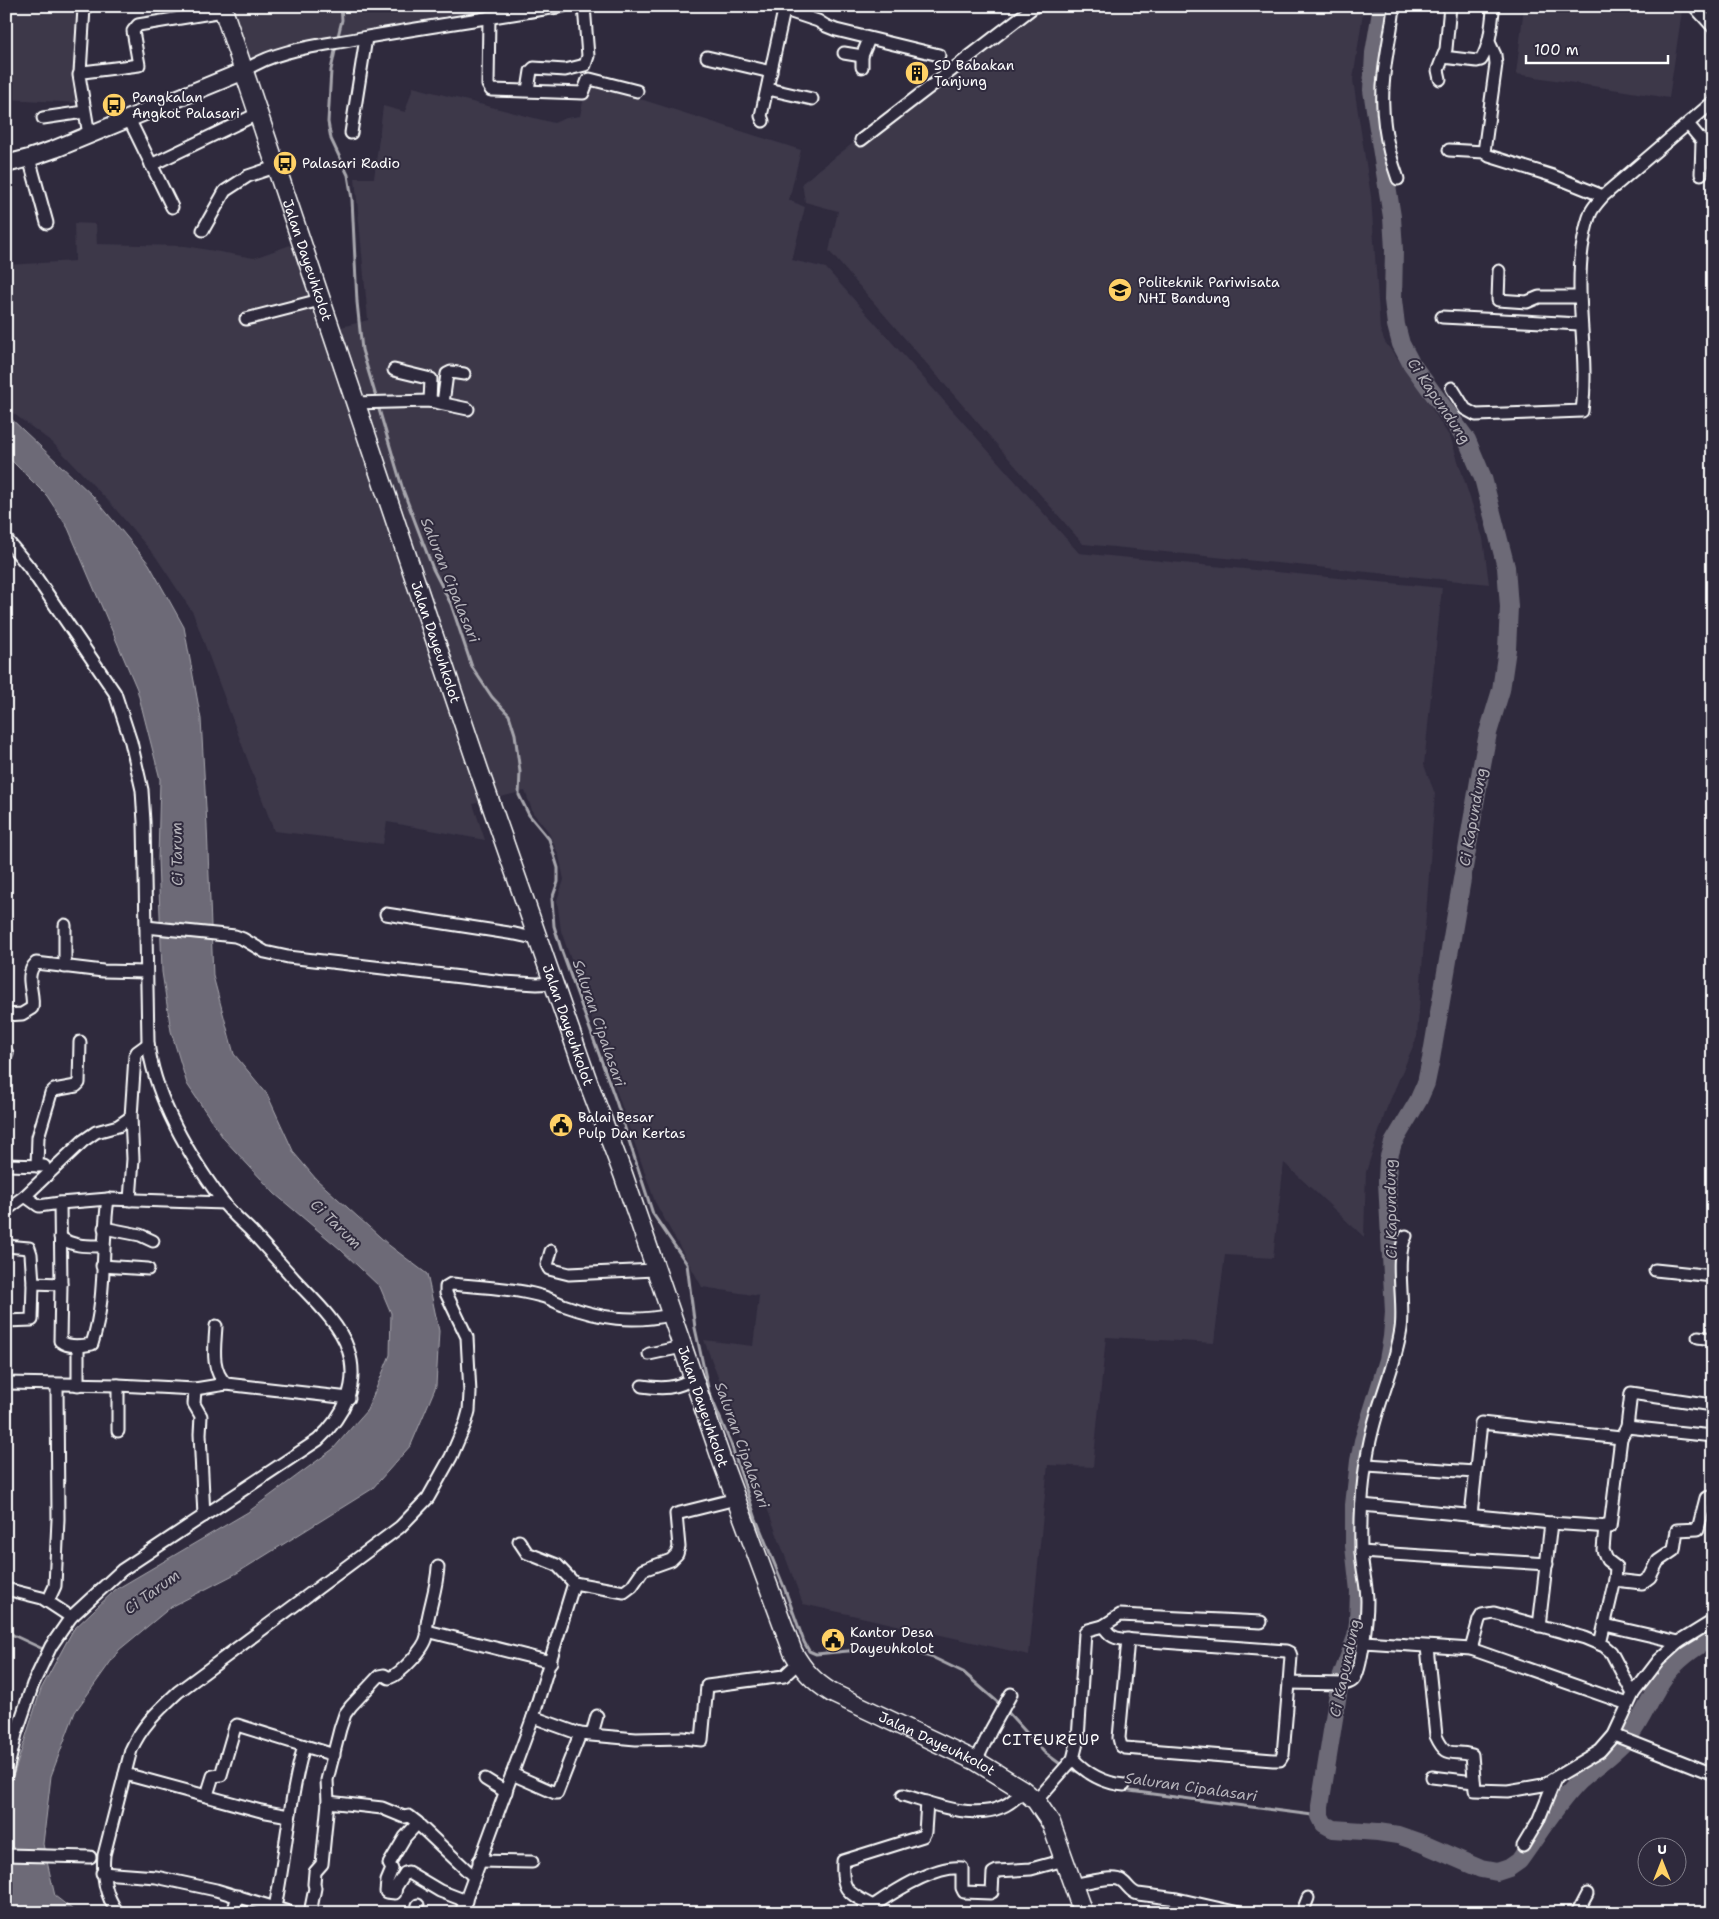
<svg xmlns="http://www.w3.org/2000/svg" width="1719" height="1919" font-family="'Shantell Sans',sans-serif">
<rect width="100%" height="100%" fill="#2f2a3d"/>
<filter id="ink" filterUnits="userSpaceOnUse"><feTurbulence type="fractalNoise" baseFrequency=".02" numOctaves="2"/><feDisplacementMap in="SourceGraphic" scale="10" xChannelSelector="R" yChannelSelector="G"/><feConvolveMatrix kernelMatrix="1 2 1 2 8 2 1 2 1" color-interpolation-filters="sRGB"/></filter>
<g filter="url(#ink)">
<g fill="#3c3749">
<path d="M6,6H79L78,103L6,99Z"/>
<path d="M231,6H531L424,22L252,71Z"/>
<path d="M1028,6H1364L1353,80L1371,196L1380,329L1385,342L1415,382L1451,439L1483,538L1489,584L1083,544L829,251L838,211L805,202L802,183Z"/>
<path d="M1524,6H1678L1682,11L1669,98L1516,74Z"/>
<path d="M587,82L801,150L789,200L805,207L792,260L826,268L1079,553L1442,588L1424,765L1435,794L1417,1037L1386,1110L1366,1172L1364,1237L1284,1163L1273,1258L1225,1255L1214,1343L1106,1337L1093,1467L1048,1465L1029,1655L803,1604L704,1340L753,1346L759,1296L702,1287L655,1202L561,931L557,900L564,880L559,856L548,831L533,813L525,791L473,804L485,840L387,822L383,844L274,831L193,613L156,557L112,505L53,443L6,408V265L75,261L74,223L96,224L97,244L186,246L254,258L293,244L322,332L368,320L355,178H374L383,106L405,112L413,87L554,123L566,118L580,116Z"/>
</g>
<path fill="#6d6a77" stroke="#a7a6ad" d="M6,414L93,496L149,564L184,627L201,719L207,826L213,976L234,1054L267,1094L294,1153L316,1179L390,1246L427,1274L439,1331L436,1386L411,1445L372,1489L237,1573L171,1607L119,1650L75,1712L51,1776L43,1844L55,1896L77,1913H11L6,1897V1824L12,1780L41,1689L73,1630L115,1590L248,1512L333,1449L367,1410L390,1355L391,1313L380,1287L340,1249L275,1194L224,1139L187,1084L171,1031L162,972L158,859L160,779L137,689L68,528L47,496L6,455Z"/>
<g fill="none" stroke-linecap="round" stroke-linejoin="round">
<g stroke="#a7a6ad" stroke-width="3">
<path d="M337,40L342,20L341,6"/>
<path d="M336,46L331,70L328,122L331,139L348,175L352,199L357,302L362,350L377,400"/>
<path d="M378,406L403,490L433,569L451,604L472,667L492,697L509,715L515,734L520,772L519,795L529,815L549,839L558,868V882L552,899L554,926L562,952L616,1101L653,1214L687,1264L695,1328L709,1392L731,1444L756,1519L784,1587L804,1642L809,1651L816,1654L880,1648L903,1649L934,1658L963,1672L1001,1705"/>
<path d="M6,1629L13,1635L45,1650"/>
<path d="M1005,1709L1044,1752L1063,1766"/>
<path d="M1069,1768L1086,1776"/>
<path d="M1122,1790L1320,1816"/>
</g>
<path stroke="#6d6a77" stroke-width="18" d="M1382,6L1374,53L1372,90L1392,217L1394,250L1393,300L1396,325L1401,344L1411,363L1467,440L1483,478L1506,567L1509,607L1507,649L1501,690L1488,733L1480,775L1431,1059L1426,1083L1418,1101L1393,1143L1388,1160L1387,1181L1394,1312L1392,1337L1388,1360L1363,1441L1359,1461L1354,1505V1546L1359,1591L1358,1622L1356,1637L1340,1681L1320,1806V1816L1324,1824L1333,1829L1378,1832L1398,1835L1421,1843L1481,1869L1497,1872L1509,1868L1519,1861C1538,1835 1556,1804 1579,1781C1595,1766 1614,1755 1628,1738C1643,1719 1651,1695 1665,1676C1678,1659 1695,1647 1713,1637"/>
<g stroke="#fff" stroke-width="15">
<g id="minor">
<path d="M773,6L818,21L826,26L836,30L939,55"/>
<path d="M1394,6C1392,29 1386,52 1384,75C1380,109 1386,146 1398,179"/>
<path d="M1694,6L1713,27"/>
<path d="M489,17L488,85L491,90L583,93L588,80L590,79L637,91"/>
<path d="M844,53L862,56"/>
<path d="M707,57L771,72"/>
<path d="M1443,57L1446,49L1450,6"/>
<path d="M862,67V56L869,39"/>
<path d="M244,71C276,49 319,46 356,39C425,27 494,17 563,6"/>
<path d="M80,73L84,8"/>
<path d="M1440,79L1438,70L1443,57L1477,61L1481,60C1490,45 1491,29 1493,11L1489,6"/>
<path d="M768,89L812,99"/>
<path d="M528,90L531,71L534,68L565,70L585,65L588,56L584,6"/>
<path d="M43,118L84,112"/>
<path d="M129,119L172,207"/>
<path d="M763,121L761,116L785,6"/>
<path d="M1688,124L1702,141L1701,174"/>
<path d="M351,133L366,38"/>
<path d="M89,135L79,75L83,72L139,65L133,31L138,25L223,11"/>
<path d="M861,140L1035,6"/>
<path d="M1449,150L1484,152L1489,156L1553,176L1603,196"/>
<path d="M1484,152L1496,64L1495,55L1489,42"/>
<path d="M29,158L47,223"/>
<path d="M151,165L257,114"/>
<path d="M203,230L225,191L248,176L275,167"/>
<path d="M1499,271L1498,300L1527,302L1539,297H1579"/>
<path d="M1442,317L1580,324"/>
<path d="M246,319L320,300"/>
<path d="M394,370L431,379L430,401"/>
<path d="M1452,388L1465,409L1476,415L1582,411C1589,357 1575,303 1582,249C1584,237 1586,223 1591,212C1594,206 1599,201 1603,196L1713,102"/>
<path d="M354,403L430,401L468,409"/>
<path d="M443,403L447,374L451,372L464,374"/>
<path d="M6,539L29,567L115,693L131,742L142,790L144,822L148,1042C154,1098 190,1157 223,1202C231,1213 242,1222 252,1232C266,1248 281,1264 295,1280C313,1299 340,1324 348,1349C360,1384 344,1416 318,1440L122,1570L71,1617L51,1646L33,1684L16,1734L6,1775"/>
<path d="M386,914L515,934L538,939"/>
<path d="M65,925V967"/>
<path d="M146,927L235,936L243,939L265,952L288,957L504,982L537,984L554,983"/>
<path d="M6,1015L22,1014L32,1008C35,993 23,976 36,963L103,971L146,972"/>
<path d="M6,1052L7,1053"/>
<path d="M6,1165L44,1166"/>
<path d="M37,1166L38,1137L51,1093L54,1090L76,1086L79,1083L80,1042"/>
<path d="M25,1196L39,1206L60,1203L108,1199L224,1203"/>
<path d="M130,1200L133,1159L131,1117L135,1056L137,1052L148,1044"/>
<path d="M6,1210L25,1196L83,1141L96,1132L118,1126L131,1117"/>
<path d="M104,1228L140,1235L153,1241"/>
<path d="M60,1237C73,1247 87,1246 103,1246"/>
<path d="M6,1246L29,1248L31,1254L33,1283L61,1284L60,1203"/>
<path d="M551,1251L547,1265L549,1269L569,1274L655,1270"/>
<path d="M102,1266L148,1269"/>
<path d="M1655,1270L1713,1276"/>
<path d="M61,1284L60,1341C69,1348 82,1346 92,1344C107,1298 101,1247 108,1199"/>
<path d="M6,1321L32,1320L33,1283"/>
<path d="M216,1326C215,1346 210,1369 226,1384"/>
<path d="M1698,1337L1713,1339"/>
<path d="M78,1346V1385"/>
<path d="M649,1354L682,1347"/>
<path d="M6,1383L118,1385L195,1389L226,1384L349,1398"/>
<path d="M642,1386C662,1389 677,1389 693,1378"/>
<path d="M195,1389L194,1404L201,1416L200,1434L204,1516"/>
<path d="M1627,1427L1631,1393L1712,1405"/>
<path d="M118,1431V1385"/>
<path d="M1367,1465L1475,1472"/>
<path d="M1362,1505L1551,1523L1539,1626"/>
<path d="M1471,1515L1481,1423L1621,1438L1627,1427L1713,1436"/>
<path d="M1551,1523L1610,1527L1621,1438"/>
<path d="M1605,1526L1603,1550L1607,1560L1616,1567L1615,1580L1642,1583L1650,1577L1658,1561L1674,1550L1677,1530L1698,1529L1706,1498L1713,1496"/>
<path d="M519,1541L527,1553L557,1565L574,1583L624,1592L632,1586L643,1570L671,1560L677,1554L679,1547L676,1514L736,1499"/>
<path d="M1361,1552L1547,1564"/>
<path d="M6,1589L42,1598L71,1617"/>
<path d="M48,1601L55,1586L58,1519L57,1385"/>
<path d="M1605,1625L1679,1642"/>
<path d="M1103,1626L1120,1615L1261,1622"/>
<path d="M427,1631L551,1662"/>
<path d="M1128,1639L1119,1738L1121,1746L1125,1748L1273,1760H1280L1283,1755L1289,1683"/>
<path d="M1364,1642L1471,1649L1628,1704"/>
<path d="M1600,1644L1615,1580"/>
<path d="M1427,1647L1436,1736C1447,1760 1452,1749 1472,1755L1475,1790L1508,1791L1543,1785L1600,1751L1614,1735L1633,1694L1659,1660L1679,1642L1713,1621"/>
<path d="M1471,1649L1479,1620L1482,1615L1494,1613L1585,1638L1604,1646L1611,1652L1633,1694"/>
<path d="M533,1717L580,1734"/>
<path d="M592,1734L597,1716"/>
<path d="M1614,1735L1713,1774"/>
<path d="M1073,1759C1087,1774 1104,1783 1124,1785"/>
<path d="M976,1761L991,1730L1011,1694"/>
<path d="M125,1774L261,1811L289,1816"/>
<path d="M512,1774L555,1793H557L580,1734L636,1739L683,1738L702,1740L707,1686L784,1676L799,1662"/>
<path d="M1432,1777L1474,1782"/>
<path d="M485,1779L506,1792"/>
<path d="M207,1795L213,1776L221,1775L235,1727L237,1725L334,1755"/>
<path d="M903,1795C941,1806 993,1829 1023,1790"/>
<path d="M1036,1801L1073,1759L1078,1739L1085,1633L1088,1630L1103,1626C1109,1634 1112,1638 1122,1639L1286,1651L1290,1653L1291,1656L1289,1683L1344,1684C1348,1683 1351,1683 1354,1679C1362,1670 1367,1616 1367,1601C1367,1584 1361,1566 1361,1549C1360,1509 1363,1467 1373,1428C1381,1395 1396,1363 1401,1329C1405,1303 1394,1257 1406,1236"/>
<path d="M328,1802L382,1808L404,1817L409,1816L418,1823L405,1837L389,1864L392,1869L387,1881L386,1892L395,1893L396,1887L405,1873L408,1872L440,1891L466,1901"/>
<path d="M417,1823L474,1877"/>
<path d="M1523,1846L1538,1821L1555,1779"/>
<path d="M6,1855L90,1857"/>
<path d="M479,1861L532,1862"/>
<path d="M102,1873L156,1877L216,1890L292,1913"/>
<path d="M1073,1885C1083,1883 1115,1875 1122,1881C1128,1885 1130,1892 1138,1894L1177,1899L1239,1913"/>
<path d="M873,1906C895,1891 935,1865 962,1868V1888L964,1892L990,1893L992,1892L993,1873L997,1871L1031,1869L1064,1860"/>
<path d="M275,1907C286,1854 289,1799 304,1746"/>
<path d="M118,1913C105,1895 102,1877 104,1855L131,1750C142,1725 159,1710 178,1692L400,1527L428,1498L451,1457L466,1422L469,1411L470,1393L467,1337L446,1293V1287L451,1284C482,1287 512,1288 541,1296C549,1298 556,1302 563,1305C602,1319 631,1323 671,1315"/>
<path d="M233,1913L238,1896"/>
<path d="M310,1913L315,1888L314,1884L315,1872L322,1864L328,1802L327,1780L340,1729L345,1714L351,1706L379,1676L384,1675L389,1678C401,1674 425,1648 427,1636C428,1632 426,1629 427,1624C430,1605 437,1587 438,1567"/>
<path d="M416,1913L418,1905"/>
<path d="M461,1913L533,1717L574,1583"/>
<path d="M869,1913L873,1906C848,1893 841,1891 843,1861L923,1836L925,1832L927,1802"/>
<path d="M1302,1913L1308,1898"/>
<path d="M1577,1913L1587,1894"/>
</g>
</g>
<g stroke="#fff" stroke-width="20">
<path id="secondary" d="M6,164L29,158L55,149L244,71"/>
</g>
<g stroke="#fff" stroke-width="21">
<g id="primary">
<path id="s1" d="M222,6L479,770L587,1079L623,1174L723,1464L793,1652C804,1671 813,1681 832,1693L976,1761L1023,1790L1036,1801L1051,1823L1083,1913"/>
</g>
</g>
<use href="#minor" stroke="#2f2a3d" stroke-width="11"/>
<use href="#secondary" stroke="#2f2a3d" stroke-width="16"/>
<use href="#primary" stroke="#2f2a3d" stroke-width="18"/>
</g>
</g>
<defs>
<g id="building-disc" transform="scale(1.25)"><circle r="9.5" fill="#ffd166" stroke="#2f2a3d"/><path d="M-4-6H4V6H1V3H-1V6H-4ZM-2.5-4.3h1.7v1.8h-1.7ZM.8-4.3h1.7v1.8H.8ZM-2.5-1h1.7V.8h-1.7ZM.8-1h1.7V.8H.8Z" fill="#111"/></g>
<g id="bus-disc" transform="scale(1.25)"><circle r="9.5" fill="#ffd166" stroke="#2f2a3d"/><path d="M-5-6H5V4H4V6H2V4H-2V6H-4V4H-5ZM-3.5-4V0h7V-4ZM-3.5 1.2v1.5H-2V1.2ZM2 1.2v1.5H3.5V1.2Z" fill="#111"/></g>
<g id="university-disc" transform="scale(1.25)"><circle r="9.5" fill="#ffd166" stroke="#2f2a3d"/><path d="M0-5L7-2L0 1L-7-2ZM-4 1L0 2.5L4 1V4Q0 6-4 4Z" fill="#111"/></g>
<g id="civic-disc" transform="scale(1.25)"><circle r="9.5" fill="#ffd166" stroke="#2f2a3d"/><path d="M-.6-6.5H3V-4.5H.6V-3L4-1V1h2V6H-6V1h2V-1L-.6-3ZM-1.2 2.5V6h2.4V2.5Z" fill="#111"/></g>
</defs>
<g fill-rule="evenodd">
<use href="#building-disc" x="917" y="73"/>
<use href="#bus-disc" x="114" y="105"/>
<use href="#bus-disc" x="285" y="163"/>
<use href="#university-disc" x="1120" y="290"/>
<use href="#civic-disc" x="561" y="1125"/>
<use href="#civic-disc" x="833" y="1640"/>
</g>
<g text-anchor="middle" stroke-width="4" stroke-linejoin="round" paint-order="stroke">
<g font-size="14" fill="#fff" stroke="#2f2a3d" text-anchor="start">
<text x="934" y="70">SD Babakan<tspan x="934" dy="16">Tanjung</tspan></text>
<text x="132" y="102">Pangkalan<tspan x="132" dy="16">Angkot Palasari</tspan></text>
<text x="302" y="168">Palasari Radio</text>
<text x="1138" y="287">Politeknik Pariwisata<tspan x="1138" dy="16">NHI Bandung</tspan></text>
<text x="578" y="1122">Balai Besar<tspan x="578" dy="16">Pulp Dan Kertas</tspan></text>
<text x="850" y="1637">Kantor Desa<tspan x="850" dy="16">Dayeuhkolot</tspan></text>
</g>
<g font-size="14" fill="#fff" stroke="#2f2a3d">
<text dy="5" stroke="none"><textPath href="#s1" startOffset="268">Jalan Dayeuhkolot</textPath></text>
<text dy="5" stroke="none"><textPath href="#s1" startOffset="671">Jalan Dayeuhkolot</textPath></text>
<text dy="5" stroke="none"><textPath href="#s1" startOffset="1076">Jalan Dayeuhkolot</textPath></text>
<text dy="5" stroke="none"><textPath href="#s1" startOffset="1481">Jalan Dayeuhkolot</textPath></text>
<text dy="5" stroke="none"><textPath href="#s1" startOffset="1916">Jalan Dayeuhkolot</textPath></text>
</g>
<g font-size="15" font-style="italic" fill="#b6b4bb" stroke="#2f2a3d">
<text transform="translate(1439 401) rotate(56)" y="5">Ci Kapundung</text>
<text transform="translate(450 580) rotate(68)" y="5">Saluran Cipalasari</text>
<text transform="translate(1473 817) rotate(-80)" y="5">Ci Kapundung</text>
<text transform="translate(177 854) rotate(-91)" y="5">Ci Tarum</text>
<text transform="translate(599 1023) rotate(71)" y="5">Saluran Cipalasari</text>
<text transform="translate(1391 1209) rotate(-91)" y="5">Ci Kapundung</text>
<text transform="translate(336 1224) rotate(44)" y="5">Ci Tarum</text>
<text transform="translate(742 1445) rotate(70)" y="5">Saluran Cipalasari</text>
<text transform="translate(152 1592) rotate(-36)" y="5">Ci Tarum</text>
<text transform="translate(1345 1668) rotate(-78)" y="5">Ci Kapundung</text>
<text transform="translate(1191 1787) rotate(8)" y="5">Saluran Cipalasari</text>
</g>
<g font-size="16" letter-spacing="1" fill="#fff" stroke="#2f2a3d">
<text x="1051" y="1745">CITEUREUP</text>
</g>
</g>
<rect width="1719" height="1919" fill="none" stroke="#2f2a3d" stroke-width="25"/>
<rect x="12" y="12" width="1694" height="1894" fill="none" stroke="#fff" stroke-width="2" filter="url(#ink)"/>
<g transform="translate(1662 1862)"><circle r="24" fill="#2f2a3d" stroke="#827f8b"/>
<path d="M0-4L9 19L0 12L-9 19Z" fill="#ffd166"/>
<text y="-8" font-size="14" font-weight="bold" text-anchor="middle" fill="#ffffff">U</text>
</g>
<path d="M1526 55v8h142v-8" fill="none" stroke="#ffffff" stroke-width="2.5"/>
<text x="1534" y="55" font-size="15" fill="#ffffff" stroke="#2f2a3d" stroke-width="4" paint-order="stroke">100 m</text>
</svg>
